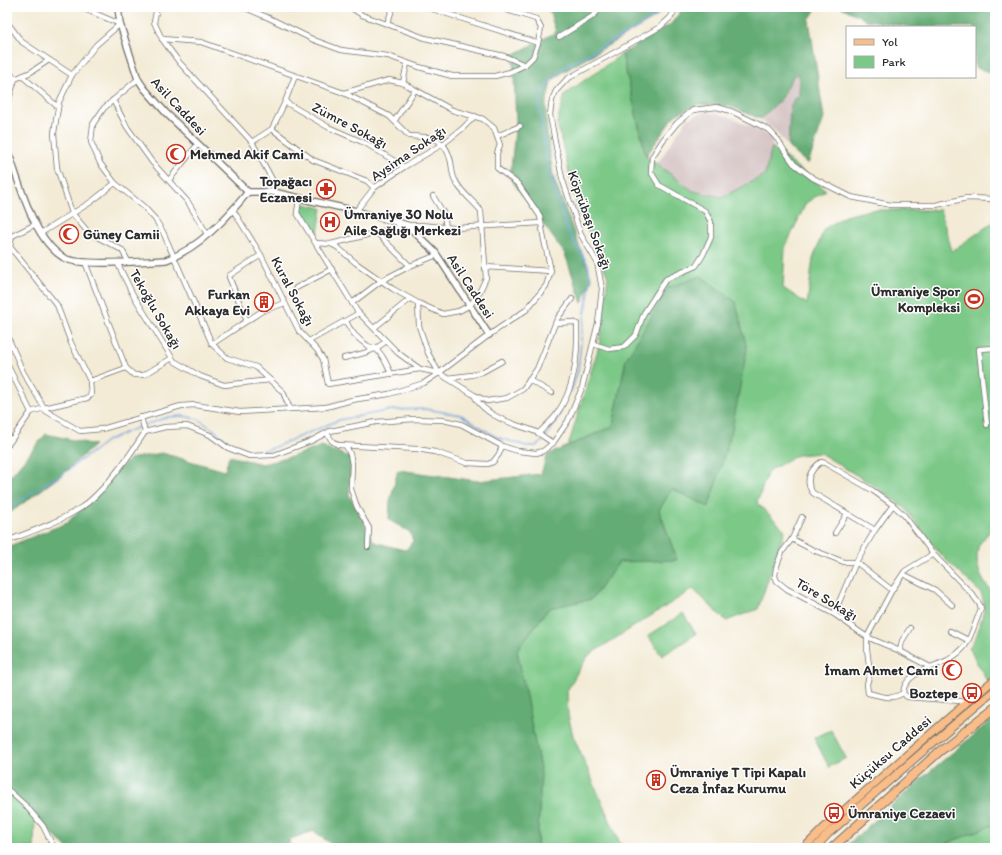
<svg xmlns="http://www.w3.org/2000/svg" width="1002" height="855" font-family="Itim,sans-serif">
<rect width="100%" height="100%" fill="#fff"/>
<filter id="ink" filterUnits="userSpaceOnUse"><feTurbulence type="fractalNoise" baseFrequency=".025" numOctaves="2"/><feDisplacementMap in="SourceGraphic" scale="8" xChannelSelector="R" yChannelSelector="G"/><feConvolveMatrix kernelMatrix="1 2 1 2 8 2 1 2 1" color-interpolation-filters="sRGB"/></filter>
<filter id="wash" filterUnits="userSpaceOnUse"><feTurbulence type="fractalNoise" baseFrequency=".012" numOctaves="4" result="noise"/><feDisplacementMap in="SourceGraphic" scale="16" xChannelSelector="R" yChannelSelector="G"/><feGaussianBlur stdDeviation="0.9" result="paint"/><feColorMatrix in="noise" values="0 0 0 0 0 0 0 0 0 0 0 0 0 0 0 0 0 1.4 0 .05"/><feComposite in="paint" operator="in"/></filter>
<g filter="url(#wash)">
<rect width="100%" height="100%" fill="#f3ebd6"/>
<g fill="#d2bfc0">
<path d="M799,73V96L790,107L788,147L776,132L761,119L782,98L792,78Z"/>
<path d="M706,111L730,117L773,137L772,147L765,175L722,197L693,191L657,164L687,119Z"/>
</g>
<g fill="#7bc887" stroke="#537a59">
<path d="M622,54L646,156L693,191L722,197L765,175L772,147L826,190L806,203L785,248L783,288L807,304L813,259L824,229L845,216L870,210H940L952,251L995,221V525C991,531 979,542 978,548C974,565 982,584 995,594V674L987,681L969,648L977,635L985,607L981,593L940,554L905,508L876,487L820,453L798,455L768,471L757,503L785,530L758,609L726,621L693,589L589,655L578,671L567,691L568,715L573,736L619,841L624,848H537L541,774L517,650L549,608L592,599L619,562L677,560L659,510L672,489L709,507L626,359L613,426L568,446L599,346L608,277L577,206L557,123L565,94Z"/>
<path d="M304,204L322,208L318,233L302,212L300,209Z"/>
<path d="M683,613L696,634L662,656L648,636Z"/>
<path d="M831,730L846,758L829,767L814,738Z"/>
<path d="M7,791L35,818L34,848H7Z"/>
<path d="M995,824V848H935Z"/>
</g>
<g fill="#64ac74" stroke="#486c50">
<path d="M548,7H664L656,17L563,72L551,81L546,105L547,132L553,177L592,279L582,303L565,254L510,178L516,121L513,55L556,32Z"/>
<path d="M684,7H817L809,20L824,118L808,164L788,147L790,107L795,97L799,96V73L792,78L782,98L761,119L729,106L698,104L675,115L646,156L622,54L671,24Z"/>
<path d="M841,7H995V73L975,68V27H911L867,20Z"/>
<path d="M701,276L736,302L747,349L732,430L709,507L672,489L659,510L677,560L619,562L592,599L549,608L517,650L541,774L537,848H336L314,831L290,839L288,848H67L7,791V547L67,523L129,459L162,453L225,471L229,456L262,464L291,457L322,446L351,458L349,495L374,542L400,549L406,550L413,541L410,532L389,520L390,501L398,470L478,481L541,474L547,455L613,426L626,359L669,287Z"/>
<path d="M46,434L95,445L60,476L7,515V480Z"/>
<path d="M995,717V824L935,848H844L921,779Z"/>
</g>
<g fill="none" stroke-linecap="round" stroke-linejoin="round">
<g stroke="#70a1da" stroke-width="1.5">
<path d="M571,392L578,370L582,331L591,280L588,264L568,232L548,169L539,105L545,88L554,76L566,66L636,28L657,15L663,7"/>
<path d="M7,510L46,483L60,476L108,440L134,429L168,417L184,416L198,419L214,430L231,444L243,450L258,452L270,449L339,420L392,410L425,409L461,415L496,437L526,446H536L543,441L557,420L562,410"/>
</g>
</g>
</g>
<g filter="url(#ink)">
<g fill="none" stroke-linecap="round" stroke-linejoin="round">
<g stroke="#716e67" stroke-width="6">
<g id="minor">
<path d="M80,7L120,24L96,45L72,75L59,102L54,133L57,168L72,213L88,232L122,250L128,261"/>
<path d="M157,7L154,22L162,39L179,62L252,142L272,129L285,102L295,76"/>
<path d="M243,7L269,18L314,40L341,50L388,56L419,67L452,76H495L510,72L525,65L533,57L538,43L541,28L536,19L497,7"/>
<path d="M350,7L362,15L425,38L504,56L525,65"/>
<path d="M426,7L538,43"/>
<path d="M7,22L22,42L72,75"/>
<path d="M387,24L393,7"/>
<path d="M559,37L593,16L602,7"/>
<path d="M7,69L15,79"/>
<path d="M22,76L58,107"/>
<path d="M138,79L104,108L93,124L91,142L100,163L115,183L144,207L155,219L163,232L212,344L227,358L256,367L283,392L290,409"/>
<path d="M403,83L407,63"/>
<path d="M113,100L127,127L152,162L188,202L207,234"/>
<path d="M285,102L328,127L367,144L404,167"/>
<path d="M7,105L15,79L31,72L49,60"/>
<path d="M395,120L415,90"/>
<path d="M272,129L313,160L367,181L374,188"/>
<path d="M497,136L520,126"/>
<path d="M252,142L274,183L273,192"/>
<path d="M169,180L198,144"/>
<path d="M433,196L444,214L446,227"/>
<path d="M299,199L297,213L357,311L398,353L420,369L439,373"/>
<path d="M233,210L261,255L299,331L317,350L323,359L328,384L420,369"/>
<path d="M356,211L374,188L404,167L443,144L462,129L475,116"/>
<path d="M36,224L12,236L10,247L57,305L71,343L90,381L126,368L85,262"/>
<path d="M41,233L91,202L115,183"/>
<path d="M316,243L331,244L337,247L356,263L393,289L418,303L443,314L459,311L470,305L478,295L486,278L481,211C473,200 460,192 455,180C452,175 452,168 451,162C445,136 432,137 409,136L389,116L344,93"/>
<path d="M331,244L407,225H420L454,228L541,223"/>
<path d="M117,262L132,293L174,361L200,376L224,385L271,380"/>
<path d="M410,266L437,255"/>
<path d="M485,267L551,271"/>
<path d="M296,288L332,269"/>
<path d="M352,303L381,281L410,266L377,233"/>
<path d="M418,303L419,326L428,353L439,373L474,395L487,401L507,398L523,389L537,369L557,319L572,299"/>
<path d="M247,321L229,277L230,275L261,255"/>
<path d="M346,321C350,331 359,340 368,346C371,347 374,348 377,350C384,356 387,365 391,374"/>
<path d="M374,328L410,299"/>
<path d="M7,335L23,372L46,411L80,431L102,429L181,406L195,405L240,412L326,407L352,400L389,394L424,383L439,373L489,335L526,310L546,286L551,271L544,240L540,216L518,184L497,168V153L500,145L494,128L483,119L452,110L403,83L389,80L344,93L201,42L162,39"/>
<path d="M309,341L359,313"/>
<path d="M212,344L262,311L285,303"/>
<path d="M593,344L609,349L624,347L636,335L644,313L666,279L696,266L703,255L711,237V222L705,211L659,185L651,172L652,157L663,140L677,123L693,110L717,107L731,111L754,122L769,130L778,140L784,150L794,164L813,178L851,197L891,205H936L967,198L995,199"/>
<path d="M344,358C360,354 374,352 386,341"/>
<path d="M7,364L31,412"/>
<path d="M126,368L134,375H144L172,358"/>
<path d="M447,378L472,375L482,372L502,361"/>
<path d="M529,380L552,393"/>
<path d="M474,395C481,410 499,419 514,424C521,427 530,429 538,433C543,436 548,440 553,443"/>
<path d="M987,425L979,349L995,348"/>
<path d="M145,432L165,427L187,426L210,435L228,448L249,456L274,455L311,441L330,431L376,422L414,419L443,420L461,424L502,446L518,451L536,453L543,451L553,443L568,421L582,388L598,323L602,289L597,262L581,235L562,178L550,115L552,100L556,91L567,79L660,27L670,18L677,7"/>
<path d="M327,433L332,441L338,445L417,449L435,452L467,463L488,464L493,462L499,454L502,446"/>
<path d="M539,433C544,427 551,422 556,415C575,389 578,356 577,324L573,322L556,323"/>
<path d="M7,434L10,441"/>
<path d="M7,446L31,412L44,408L87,398L91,395L90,381"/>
<path d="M346,446L350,454L352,464L351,489L357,507L369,528L368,547"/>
<path d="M802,517L792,539L782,552L776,568L775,576L777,581L787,589L834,614L867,637L900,651L930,667"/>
<path d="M875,530L813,493C804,481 810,470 821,462L825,463L872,490L893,505L904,515L933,554L972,594L980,605L981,609C977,618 970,640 965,646C961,651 953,657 948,660C934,667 904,673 903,693L907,697L960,701L965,704"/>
<path d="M835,533L847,514"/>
<path d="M792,539L813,550L844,562H856L892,590"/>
<path d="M7,541C33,531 59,522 82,507C105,491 130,455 145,432L141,417"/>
<path d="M903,574L935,590L952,605"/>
<path d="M834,614L856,562L875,530L893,505"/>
<path d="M950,631L968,640"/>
<path d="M900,651L902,641L910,628"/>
<path d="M903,693C890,701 882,696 868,693L867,684L870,673L867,649V637L892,590L905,571L933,554"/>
<path d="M7,789L27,807L43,826L52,844"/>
<path d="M51,848L52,844L55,848"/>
</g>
</g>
<g stroke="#716e67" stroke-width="8">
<g id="tertiary">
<path d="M118,7L120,24L138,79L144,88L166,113L248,192H273L356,211L407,225L435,252L489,335"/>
<path d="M7,154L10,157C21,188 34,240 64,258C80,267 146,261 166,260C199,248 226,219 248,192"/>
</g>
</g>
<g stroke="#716e67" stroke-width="9">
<g id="primary">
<path d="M804,848L825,827L944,722L995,679"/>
<path d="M815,848L829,833L950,728L995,690"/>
</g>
</g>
<g stroke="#716e67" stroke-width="10">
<path id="motorway" d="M832,848L940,751L995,708"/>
</g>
<use href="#minor" stroke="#fff" stroke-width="4.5"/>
<use href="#tertiary" stroke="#fff" stroke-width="5.5"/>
<use href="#primary" stroke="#f8bd89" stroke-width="7"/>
<use href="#motorway" stroke="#f8bd89" stroke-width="8"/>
</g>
</g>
<defs>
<g id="mosque-ring" transform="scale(1)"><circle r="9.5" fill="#fff" stroke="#c8321e" stroke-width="1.5"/><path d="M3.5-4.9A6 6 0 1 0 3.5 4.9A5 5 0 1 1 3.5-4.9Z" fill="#c8321e"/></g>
<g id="pharmacy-ring" transform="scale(1)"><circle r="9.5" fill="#fff" stroke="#c8321e" stroke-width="1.5"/><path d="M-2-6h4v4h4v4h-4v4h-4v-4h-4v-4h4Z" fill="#c8321e"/></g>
<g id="hospital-ring" transform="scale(1)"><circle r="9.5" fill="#fff" stroke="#c8321e" stroke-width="1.5"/><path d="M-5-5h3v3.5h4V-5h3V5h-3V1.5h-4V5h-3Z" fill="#c8321e"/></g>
<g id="stadium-ring" transform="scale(1)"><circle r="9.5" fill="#fff" stroke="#c8321e" stroke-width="1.5"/><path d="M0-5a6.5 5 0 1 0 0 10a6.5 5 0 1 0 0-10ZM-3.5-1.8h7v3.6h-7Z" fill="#c8321e"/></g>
<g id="building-ring" transform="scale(1)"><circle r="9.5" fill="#fff" stroke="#c8321e" stroke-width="1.5"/><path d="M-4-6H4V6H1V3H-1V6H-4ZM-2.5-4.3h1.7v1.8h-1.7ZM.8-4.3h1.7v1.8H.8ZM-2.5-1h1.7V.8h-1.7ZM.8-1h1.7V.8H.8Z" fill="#c8321e"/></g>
<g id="bus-ring" transform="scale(1)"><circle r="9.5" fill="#fff" stroke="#c8321e" stroke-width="1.5"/><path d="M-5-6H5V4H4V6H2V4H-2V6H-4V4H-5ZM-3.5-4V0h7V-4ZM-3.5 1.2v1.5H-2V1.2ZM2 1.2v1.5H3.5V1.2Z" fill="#c8321e"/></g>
</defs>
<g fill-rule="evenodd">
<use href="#mosque-ring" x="176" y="154"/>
<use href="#pharmacy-ring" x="326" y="189"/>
<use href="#hospital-ring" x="330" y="222"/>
<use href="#mosque-ring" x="69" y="234"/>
<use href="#stadium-ring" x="974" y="299"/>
<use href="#building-ring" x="264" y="302"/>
<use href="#mosque-ring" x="952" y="670"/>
<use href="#bus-ring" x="972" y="693"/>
<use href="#building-ring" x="656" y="780"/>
<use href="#bus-ring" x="834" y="813"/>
</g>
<g text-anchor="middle" stroke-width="3" stroke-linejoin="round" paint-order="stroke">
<g font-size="14" fill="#2b2b2b" stroke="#fff">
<text transform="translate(179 106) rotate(47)" y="5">Asil Caddesi</text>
<text transform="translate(350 125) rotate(28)" y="5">Zümre Sokağı</text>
<text transform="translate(408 153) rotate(-34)" y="5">Aysima Sokağı</text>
<text transform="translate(590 220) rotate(70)" y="5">Köprübaşı Sokağı</text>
<text transform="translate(471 286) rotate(57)" y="5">Asil Caddesi</text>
<text transform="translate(293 291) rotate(62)" y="5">Kural Sokağı</text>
<text transform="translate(156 309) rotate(60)" y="5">Tekoğlu Sokağı</text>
<text transform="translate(827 599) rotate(31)" y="5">Töre Sokağı</text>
<text transform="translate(890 752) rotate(-41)" y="5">Küçüksu Caddesi</text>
</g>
<g font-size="14" font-weight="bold" fill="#2b2b2b" stroke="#fff" text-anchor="start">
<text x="190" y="159">Mehmed Akif Cami</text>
<text x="312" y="186" text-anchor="end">Topağacı<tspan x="312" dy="16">Eczanesi</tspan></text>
<text x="344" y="219">Ümraniye 30 Nolu<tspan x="344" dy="16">Aile Sağlığı Merkezi</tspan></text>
<text x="83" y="239">Güney Camii</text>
<text x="960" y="296" text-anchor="end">Ümraniye Spor<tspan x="960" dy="16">Kompleksi</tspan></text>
<text x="250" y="299" text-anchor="end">Furkan<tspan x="250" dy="16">Akkaya Evi</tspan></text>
<text x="938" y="675" text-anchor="end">İmam Ahmet Cami</text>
<text x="958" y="698" text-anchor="end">Boztepe</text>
<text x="670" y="777">Ümraniye T Tipi Kapalı<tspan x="670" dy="16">Ceza İnfaz Kurumu</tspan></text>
<text x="848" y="818">Ümraniye Cezaevi</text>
</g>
</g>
<rect width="1002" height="855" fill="none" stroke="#fff" stroke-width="24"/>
<rect x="846" y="26" width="130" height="52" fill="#ffffff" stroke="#aaaaaa"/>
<rect x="854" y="39" width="20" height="6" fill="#f8bd89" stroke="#aaaaaa"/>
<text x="882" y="46" font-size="12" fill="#2b2b2b">Yol</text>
<rect x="854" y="56" width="20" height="12" fill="#7bc887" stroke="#aaaaaa"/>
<text x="882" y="66" font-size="12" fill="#2b2b2b">Park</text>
</svg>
